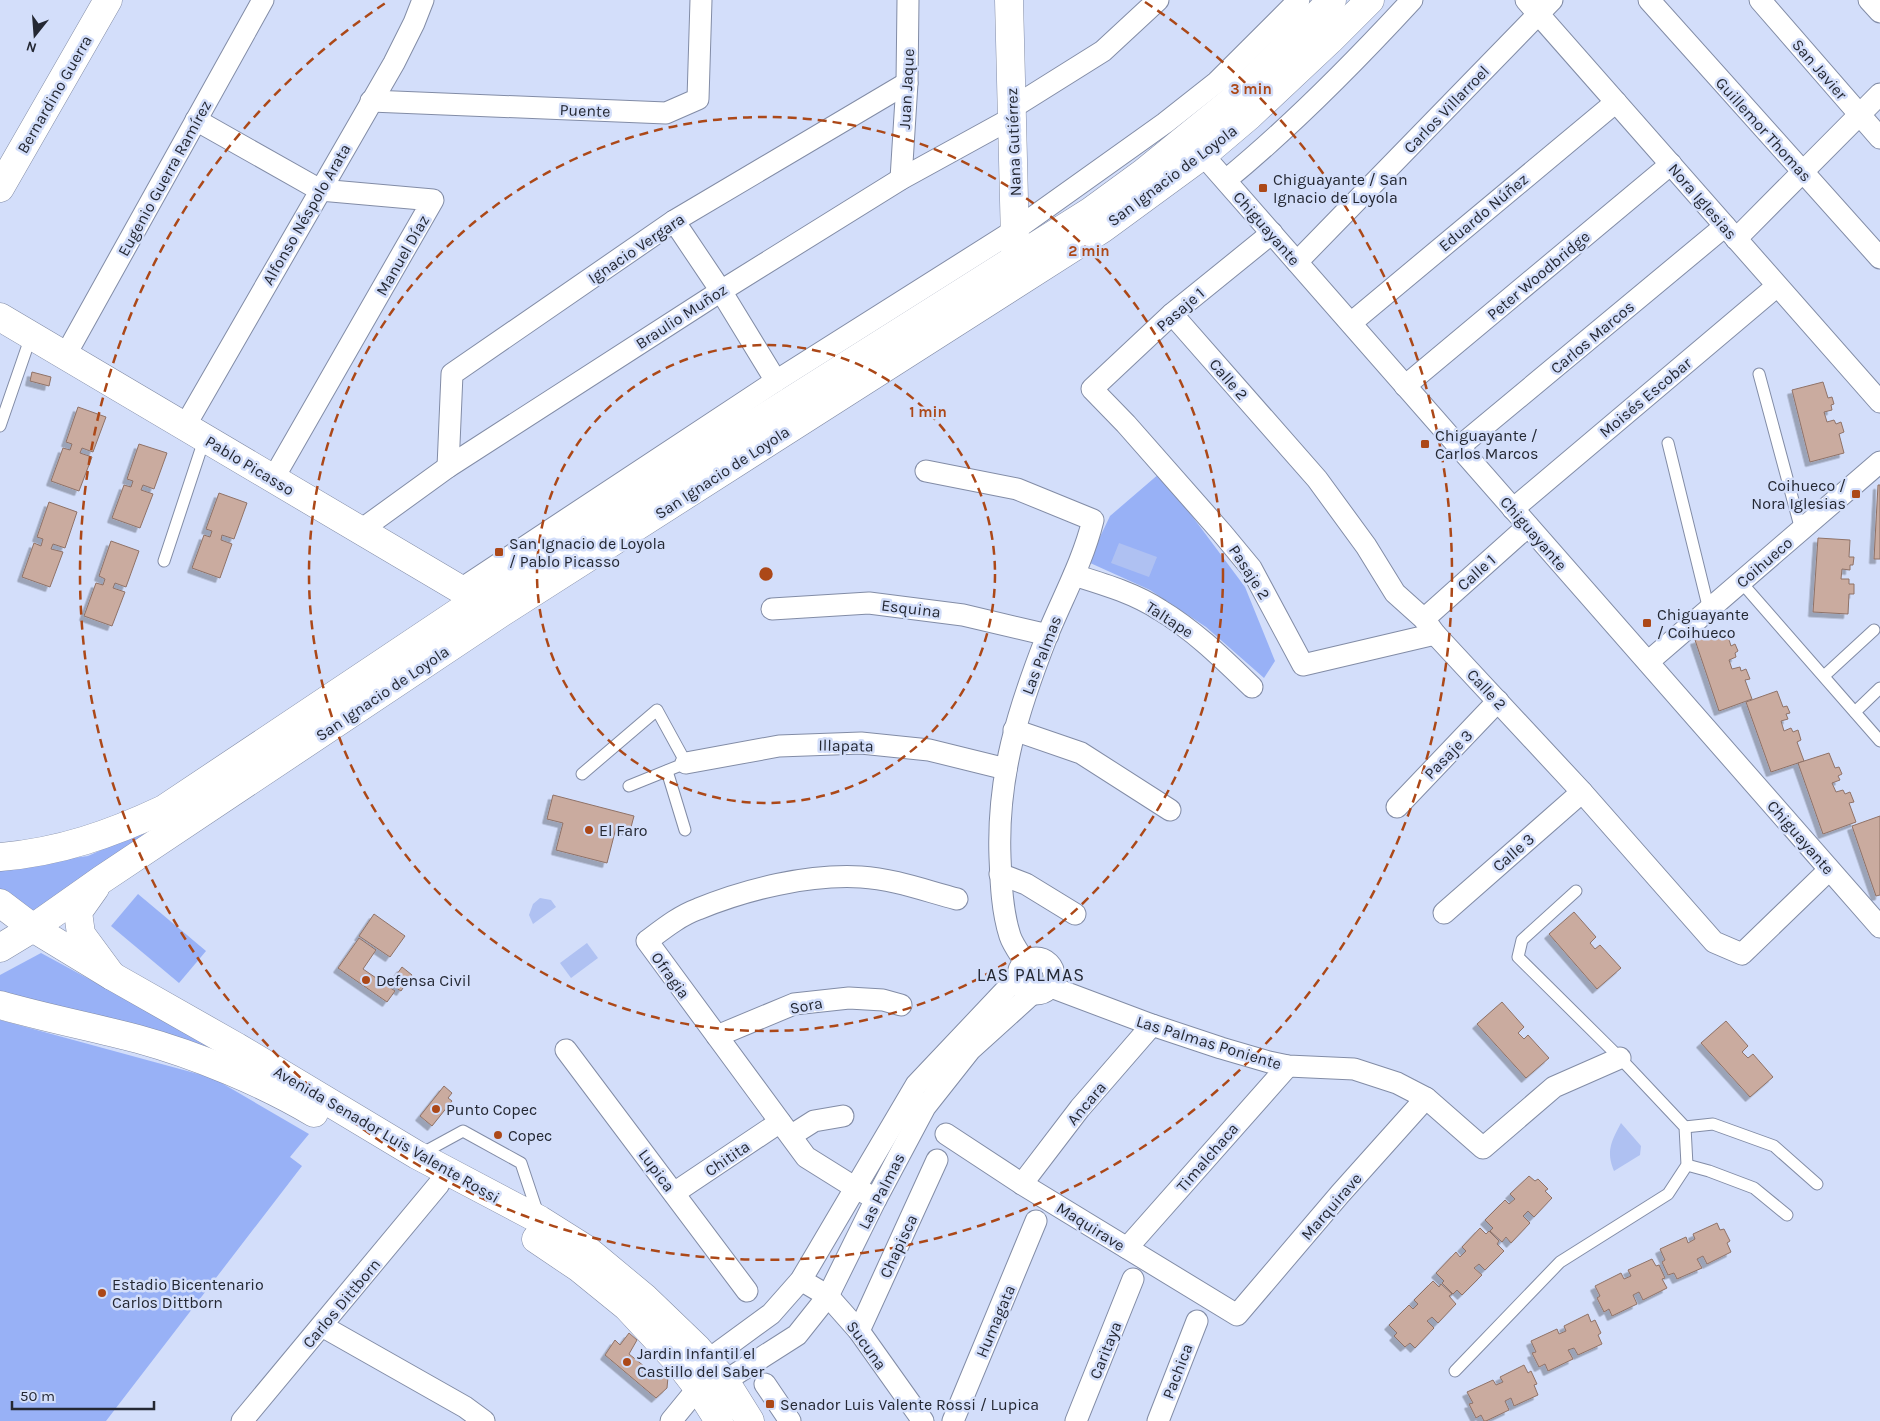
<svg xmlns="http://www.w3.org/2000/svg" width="1880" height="1421" font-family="Karla,sans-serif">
<defs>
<filter id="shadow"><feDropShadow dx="-4.5" dy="4.5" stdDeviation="0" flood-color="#0004"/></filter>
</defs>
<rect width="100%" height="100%" fill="#d3defa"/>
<g fill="#98b1f6">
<path d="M1160,473L1245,587L1275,661L1264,678L1206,627L1150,590L1088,562L1110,516Z"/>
<path d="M143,831L144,837L32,914L0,891V868L88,856Z"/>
<path d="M138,894L206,951L179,983L111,926Z"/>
<path d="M41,953L220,1050L218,1055L0,995V975Z"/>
<path d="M0,1020L213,1078L309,1134L290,1157L302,1166L106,1421H0Z"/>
</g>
<g fill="#afc1f2">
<path d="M1119,543L1157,557L1149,577L1111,563Z"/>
<path d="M540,898L551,900L556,907L533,924L529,915L533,904Z"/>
<path d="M587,943L598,958L571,978L560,963Z"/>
<path d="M1621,1123L1641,1146L1640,1155L1614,1171C1606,1151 1611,1142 1621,1123Z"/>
</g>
<g fill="#caab9f" stroke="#8f7267" filter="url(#shadow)">
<path d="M32,372L51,377L49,386L30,381Z"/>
<path d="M1823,382L1828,398L1832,397L1834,404L1831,405L1832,410L1824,412L1827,422L1834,420L1836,424L1841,422L1844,432L1839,434L1844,453L1810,462L1792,390Z"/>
<path d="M78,407L106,417L93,452L82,448L80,453L92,457L79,491L51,481L63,448L70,450L72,444L66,442Z"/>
<path d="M139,444L167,453L154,489L143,485L141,490L153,494L140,528L112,518L124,485L131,487L133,481L127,479Z"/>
<path d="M1878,485H1880V559H1874Z"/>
<path d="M219,493L247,503L234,539L222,535L221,540L232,544L220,578L192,568L204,535L210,537L212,531L206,529Z"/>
<path d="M49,502L77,512L65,548L53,544L51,549L63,552L50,587L22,577L34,543L41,546L43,539L37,537Z"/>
<path d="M1818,538L1850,540L1849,557H1854L1853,565H1850V570L1842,569L1841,579H1849V584H1854V594H1849L1848,614L1813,612Z"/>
<path d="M111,541L139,551L126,587L115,583L113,588L125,592L112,626L84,616L96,583L103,585L105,579L99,576Z"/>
<path d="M1726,630L1731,646L1735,644L1738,651L1735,653L1736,657L1729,660L1732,669L1740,667L1741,671L1746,669L1750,679L1745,680L1752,699L1719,711L1695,640Z"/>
<path d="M1777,691L1783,707L1787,706L1790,713L1786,714L1788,719L1781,721L1784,731L1791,728L1793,732L1798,730L1801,740L1797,742L1804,761L1771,772L1746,702Z"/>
<path d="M1829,753L1835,768L1839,767L1842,774L1838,776L1840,780L1832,783L1836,792L1843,790L1845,794L1850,792L1854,802L1849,803L1856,822L1823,834L1798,763Z"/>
<path d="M553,795L634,816L630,831L616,828L607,863L556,850L563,823L547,819Z"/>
<path d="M1880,816V895L1876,896L1852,826Z"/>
<path d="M1574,912L1596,937L1590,943L1595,949L1600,945L1621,968L1597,989L1549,934Z"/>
<path d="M374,914L405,936L390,957L359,936Z"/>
<path d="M359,938L376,950L363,969L395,991L387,1002L338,968Z"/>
<path d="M402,967L412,975L401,991L390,984Z"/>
<path d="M1502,1002L1524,1027L1518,1033L1524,1039L1528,1035L1549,1058L1526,1078L1477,1024Z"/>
<path d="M1726,1021L1748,1046L1742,1052L1748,1058L1753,1054L1773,1077L1750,1097L1701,1043Z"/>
<path d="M444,1086L452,1093L448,1098L452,1101L432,1126L420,1116Z"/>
<path d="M1529,1176L1535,1181L1538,1179L1548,1189L1545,1191L1552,1198L1534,1217L1528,1211L1523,1216L1530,1223L1511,1243L1506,1237L1502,1242L1490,1231L1493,1228L1485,1220L1505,1200L1509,1204L1515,1199L1510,1194Z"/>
<path d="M1717,1223L1720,1230L1724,1229L1730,1241L1727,1243L1731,1252L1707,1264L1703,1256L1697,1259L1702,1268L1677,1279L1674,1273L1668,1275L1662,1262L1665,1260L1660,1249L1686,1237L1688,1243L1695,1239L1693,1234Z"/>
<path d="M1480,1228L1486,1234L1489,1231L1499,1241L1497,1244L1504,1251L1485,1270L1479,1264L1474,1268L1482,1275L1462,1295L1457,1290L1453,1294L1442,1283L1444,1281L1436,1273L1456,1252L1460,1257L1466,1251L1462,1247Z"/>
<path d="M1652,1259L1656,1266L1659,1265L1665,1278L1662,1279L1667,1288L1643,1300L1639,1292L1633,1295L1637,1304L1612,1316L1609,1309L1604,1312L1597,1298L1600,1296L1595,1286L1621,1273L1624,1279L1631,1276L1628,1270Z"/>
<path d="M1433,1281L1439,1287L1441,1284L1452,1294L1449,1296L1456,1304L1438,1323L1432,1317L1427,1321L1434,1328L1415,1348L1410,1343L1405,1347L1394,1336L1397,1333L1389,1325L1409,1305L1413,1309L1418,1304L1414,1300Z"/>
<path d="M1588,1314L1591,1322L1595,1320L1601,1333L1598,1335L1602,1344L1578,1355L1574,1348L1568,1350L1573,1359L1548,1371L1545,1364L1539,1367L1532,1353L1536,1352L1531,1341L1557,1329L1559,1334L1566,1331L1564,1326Z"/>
<path d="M629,1333L637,1340L629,1354L655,1375L662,1370L668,1377L667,1388L656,1398L605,1355L615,1340L620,1345Z"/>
<path d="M1524,1365L1528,1373L1531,1371L1537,1384L1534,1385L1538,1395L1514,1406L1511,1398L1505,1401L1509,1410L1486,1421H1484L1481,1415L1476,1418L1469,1404L1473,1403L1467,1392L1493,1380L1496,1385L1503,1382L1500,1377Z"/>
</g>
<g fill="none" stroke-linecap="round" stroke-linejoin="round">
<g stroke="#828ca6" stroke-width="13">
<g id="lane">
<path d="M1759,374L1801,530"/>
<path d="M0,426L31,336"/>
<path d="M1668,443L1709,610"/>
<path d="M164,561L205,437"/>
<path d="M1741,582L1880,741"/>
<path d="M1824,676L1874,630"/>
<path d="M1855,712L1880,688"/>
<path d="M667,771L685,830"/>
<path d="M582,774L657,710L686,763L629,786"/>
<path d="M1685,1127L1713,1124L1774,1146L1817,1184"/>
<path d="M419,1155L463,1131L521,1163L538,1214"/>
<path d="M1687,1165L1709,1171L1754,1188L1787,1215"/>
<path d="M1455,1371L1560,1262L1668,1194L1687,1165L1685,1127L1620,1058L1518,957L1522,940L1576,891"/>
</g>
</g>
<g stroke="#828ca6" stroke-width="23">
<g id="street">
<path d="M1526,0L1880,402"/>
<path d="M1649,0L1880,258"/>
<path d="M1760,0L1880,138"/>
<path d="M1869,0L1880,12"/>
<path d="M371,101L666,113L698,99L701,0"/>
<path d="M1012,108L1103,51L1158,0"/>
<path d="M196,120L320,190L433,200L273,479"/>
<path d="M1195,142L1203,155L1880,927"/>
<path d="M901,179L907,83L908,0"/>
<path d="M1226,180C1293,125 1353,64 1412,0"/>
<path d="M674,221L721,291L776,381"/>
<path d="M1272,233L1172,314L1092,389L1126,424L1222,533L1251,568L1303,665L1435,634"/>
<path d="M1736,239L1880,94"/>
<path d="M1297,262L1552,0"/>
<path d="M1172,314L1317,479L1366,546L1395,593L1424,619L1435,634L1582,792L1714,942L1742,954L1829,870"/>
<path d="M1351,323L1616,102"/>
<path d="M65,356L263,0"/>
<path d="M1405,386L1671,164"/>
<path d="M185,426L394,63L414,23L423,0"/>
<path d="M1459,447L1725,226"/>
<path d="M448,467L452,374L674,221L907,83"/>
<path d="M926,471L1017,489L1093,520C1083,561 1063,597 1047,636C1018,710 997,776 1000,857C1001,883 1002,911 1010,936C1013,945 1020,954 1025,962"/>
<path d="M1513,509L1777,286"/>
<path d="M361,530L448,467L721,291L901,179L1012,118"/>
<path d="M1074,575C1103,584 1134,593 1160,610C1195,631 1223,659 1252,687"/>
<path d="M461,589L776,381L1015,230L1165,123L1217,82L1299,0"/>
<path d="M772,609L869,603L963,615L1048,635"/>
<path d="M1424,619L1528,526"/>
<path d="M1648,662L1880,462"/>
<path d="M1014,730L1081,753L1170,810"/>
<path d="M686,763L779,746L861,743L929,750L1006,769"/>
<path d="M1397,807L1498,701"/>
<path d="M1000,874L1026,884L1075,914"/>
<path d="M1444,913L1582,792"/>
<circle cx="1036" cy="976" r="18"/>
<path d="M1051,987L1152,1025L1221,1048L1269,1062L1288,1066L1354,1069L1397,1083L1426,1098L1483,1148L1554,1087L1620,1058"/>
<path d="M717,1036L794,1004L849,998L883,1000L901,1005"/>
<path d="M566,1050L747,1291"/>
<path d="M946,1134L1022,1184L1237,1315L1340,1194L1426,1098"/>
<path d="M792,1135L814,1121L843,1116"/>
<path d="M1022,1184L1080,1108L1152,1025"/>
<path d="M674,1193L780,1122"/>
<path d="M876,1199L854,1187L806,1157L647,941C663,929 679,916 698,909C747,889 808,874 861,877C894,879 926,891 957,899"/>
<path d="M1127,1248L1288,1066"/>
<path d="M801,1280L828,1296L859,1331L923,1421"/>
<path d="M322,1326L465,1407L484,1421"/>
<path d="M859,1331L937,1160"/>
<path d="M765,1384L790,1421"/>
<path d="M711,1385L725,1381L797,1335L828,1296L876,1199L925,1107L970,1050L1033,993"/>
<path d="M242,1421L439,1184"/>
<path d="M671,1421L698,1388L708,1360L771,1314L801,1280L916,1085L1019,976"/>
<path d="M953,1421L1036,1221"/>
<path d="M1076,1421L1133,1279"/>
<path d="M1158,1421L1197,1321"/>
</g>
</g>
<g stroke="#828ca6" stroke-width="29">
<g id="secondary">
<path d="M1009,0L1016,280"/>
<path d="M0,188L108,0"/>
<path d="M0,317L497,611"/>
<path d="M0,903L33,928L112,976L237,1047L417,1155L540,1220L586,1249L645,1298L697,1348L725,1381L750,1421"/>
<path d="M0,1005C45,1018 92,1027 138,1039C196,1055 262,1082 314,1113"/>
<path d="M536,1239L579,1268L627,1307L678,1362L698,1388L719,1421"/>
</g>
</g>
<g stroke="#828ca6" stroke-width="29">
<g id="primary">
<path d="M0,857C60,852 111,834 164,809L502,583L1091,211L1143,173L1234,99L1332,0"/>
<path d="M95,888L78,912L81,934L112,976"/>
<path d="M0,948L33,928L101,880L501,613L1102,229L1203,155L1249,116L1331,39L1370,0"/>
</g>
</g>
<use href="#lane" stroke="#fff" stroke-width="11"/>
<use href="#street" stroke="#fff" stroke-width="21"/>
<use href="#secondary" stroke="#fff" stroke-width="28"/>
<use href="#primary" stroke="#fff" stroke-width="28"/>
</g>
<g fill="none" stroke="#ac4818" stroke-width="2.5" stroke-dasharray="9 6">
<circle cx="766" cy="574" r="229"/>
<circle cx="766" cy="574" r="457"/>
<path d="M1145 2A686 686 0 1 1 387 2"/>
</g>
<g fill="#ac4818" stroke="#d3defa" stroke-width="2">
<rect x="1258" y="183" width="10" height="10" rx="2.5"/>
<rect x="1420" y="439" width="10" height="10" rx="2.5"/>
<rect x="1851" y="489" width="10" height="10" rx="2.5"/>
<rect x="494" y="547" width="10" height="10" rx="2.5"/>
<rect x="1642" y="618" width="10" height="10" rx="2.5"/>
<circle cx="589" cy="830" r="5"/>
<circle cx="366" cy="980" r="5"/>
<circle cx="436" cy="1109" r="5"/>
<circle cx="498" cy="1135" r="5"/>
<circle cx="102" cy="1293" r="5"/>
<circle cx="627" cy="1362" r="5"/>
<rect x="765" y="1399" width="10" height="10" rx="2.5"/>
</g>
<g text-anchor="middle" stroke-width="5" stroke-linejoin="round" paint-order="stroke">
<g font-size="16" fill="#242833" stroke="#d3defa">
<text transform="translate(1820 69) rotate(49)" y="6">San Javier</text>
<text transform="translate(906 89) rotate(-87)" y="6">Juan Jaque</text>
<text transform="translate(54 94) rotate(-60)" y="6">Bernardino Guerra</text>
<text transform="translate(1446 109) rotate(-46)" y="6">Carlos Villarroel</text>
<text transform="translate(585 110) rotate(2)" y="6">Puente</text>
<text transform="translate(1764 129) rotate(48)" y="6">Guillemor Thomas</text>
<text transform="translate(1013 142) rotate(-92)" y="6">Nana Gutiérrez</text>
<text transform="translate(1172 175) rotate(-37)" y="6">San Ignacio de Loyola</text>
<text transform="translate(164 178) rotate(-61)" y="6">Eugenio Guerra Ramírez</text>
<text transform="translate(1703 201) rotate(49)" y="6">Nora Iglesias</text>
<text transform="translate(1483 212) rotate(-40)" y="6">Eduardo Núñez</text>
<text transform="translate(306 214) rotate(-60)" y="6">Alfonso Néspolo Arata</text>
<text transform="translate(1267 228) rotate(49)" y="6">Chiguayante</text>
<text transform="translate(636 248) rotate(-34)" y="6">Ignacio Vergara</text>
<text transform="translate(402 255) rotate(-60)" y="6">Manuel Díaz</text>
<text transform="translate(1538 275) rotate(-40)" y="6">Peter Woodbridge</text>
<text transform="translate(1180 309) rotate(-41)" y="6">Pasaje 1</text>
<text transform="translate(681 316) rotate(-33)" y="6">Braulio Muñoz</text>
<text transform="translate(1592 337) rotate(-40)" y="6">Carlos Marcos</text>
<text transform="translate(1229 379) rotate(49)" y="6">Calle 2</text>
<text transform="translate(1645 397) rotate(-40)" y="6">Moisés Escobar</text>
<text transform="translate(250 465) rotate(31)" y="6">Pablo Picasso</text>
<text transform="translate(722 472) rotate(-33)" y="6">San Ignacio de Loyola</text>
<text transform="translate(1534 533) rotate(49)" y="6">Chiguayante</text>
<text transform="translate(1764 562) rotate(-41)" y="6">Coihueco</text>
<text transform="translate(1250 572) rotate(57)" y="6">Pasaje 2</text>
<text transform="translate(1476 572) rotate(-42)" y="6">Calle 1</text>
<text transform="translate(911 608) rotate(7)" y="6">Esquina</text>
<text transform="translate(1170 619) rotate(33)" y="6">Taltape</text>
<text transform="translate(1041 655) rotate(-69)" y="6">Las Palmas</text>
<text transform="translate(1487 689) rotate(47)" y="6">Calle 2</text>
<text transform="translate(382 693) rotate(-34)" y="6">San Ignacio de Loyola</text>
<text transform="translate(846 745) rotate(1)" y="6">Illapata</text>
<text transform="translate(1448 754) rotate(-46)" y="6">Pasaje 3</text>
<text transform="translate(1801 837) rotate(49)" y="6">Chiguayante</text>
<text transform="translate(1513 852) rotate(-41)" y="6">Calle 3</text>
<text transform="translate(671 975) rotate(54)" y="6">Ofragia</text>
<text transform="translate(806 1005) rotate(-11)" y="6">Sora</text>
<text transform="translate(1209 1042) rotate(17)" y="6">Las Palmas Poniente</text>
<text transform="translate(1086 1103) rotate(-50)" y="6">Ancara</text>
<text transform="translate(387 1134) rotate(30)" y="6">Avenida Senador Luis Valente Rossi</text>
<text transform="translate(1207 1157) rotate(-49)" y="6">Timalchaca</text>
<text transform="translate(727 1158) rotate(-34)" y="6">Chitita</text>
<text transform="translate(657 1170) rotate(53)" y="6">Lupica</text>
<text transform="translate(881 1191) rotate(-63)" y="6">Las Palmas</text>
<text transform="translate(1331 1206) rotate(-49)" y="6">Marquirave</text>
<text transform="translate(1091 1226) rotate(32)" y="6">Maquirave</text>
<text transform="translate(898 1246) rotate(-65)" y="6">Chapisca</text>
<text transform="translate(341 1303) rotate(-50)" y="6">Carlos Dittborn</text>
<text transform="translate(995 1321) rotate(-67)" y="6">Humagata</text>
<text transform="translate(867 1345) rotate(54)" y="6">Sucuna</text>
<text transform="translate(1105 1350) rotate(-68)" y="6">Caritaya</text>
<text transform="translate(1177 1371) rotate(-69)" y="6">Pachica</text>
</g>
<g font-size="16" fill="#242833" stroke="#d3defa" text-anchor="start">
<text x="1273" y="185">Chiguayante / San<tspan x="1273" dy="18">Ignacio de Loyola</tspan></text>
<text x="1435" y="441">Chiguayante /<tspan x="1435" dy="18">Carlos Marcos</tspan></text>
<text x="1846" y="491" text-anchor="end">Coihueco /<tspan x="1846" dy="18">Nora Iglesias</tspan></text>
<text x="509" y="549">San Ignacio de Loyola<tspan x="509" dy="18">/ Pablo Picasso</tspan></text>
<text x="1657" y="620">Chiguayante<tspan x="1657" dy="18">/ Coihueco</tspan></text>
<text x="599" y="836">El Faro</text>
<text x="376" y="986">Defensa Civil</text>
<text x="446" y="1115">Punto Copec</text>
<text x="508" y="1141">Copec</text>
<text x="112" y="1290">Estadio Bicentenario<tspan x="112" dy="18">Carlos Dittborn</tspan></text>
<text x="637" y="1359">Jardin Infantil el<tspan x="637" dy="18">Castillo del Saber</tspan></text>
<text x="780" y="1410">Senador Luis Valente Rossi / Lupica</text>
</g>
<g font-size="18" letter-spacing="1" fill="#242833" stroke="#d3defa">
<text x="1031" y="981">LAS PALMAS</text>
</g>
</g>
<circle cx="766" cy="574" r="8" fill="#ac4818" stroke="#d3defa" stroke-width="2.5"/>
<g font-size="15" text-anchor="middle" font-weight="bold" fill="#ac4818" stroke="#d3defa" stroke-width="5" stroke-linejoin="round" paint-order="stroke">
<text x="1251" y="94">3 min</text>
<text x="1089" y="256">2 min</text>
<text x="928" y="417">1 min</text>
</g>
<g transform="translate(35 35) rotate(197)" stroke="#d3defa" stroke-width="4" paint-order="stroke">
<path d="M0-4L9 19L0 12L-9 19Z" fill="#242833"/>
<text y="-8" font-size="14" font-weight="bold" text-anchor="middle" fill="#242833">N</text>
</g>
<path d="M12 1401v8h142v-8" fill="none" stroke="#242833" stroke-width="2.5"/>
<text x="20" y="1401" font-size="15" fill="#242833" stroke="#d3defa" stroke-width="4" paint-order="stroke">50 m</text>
</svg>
